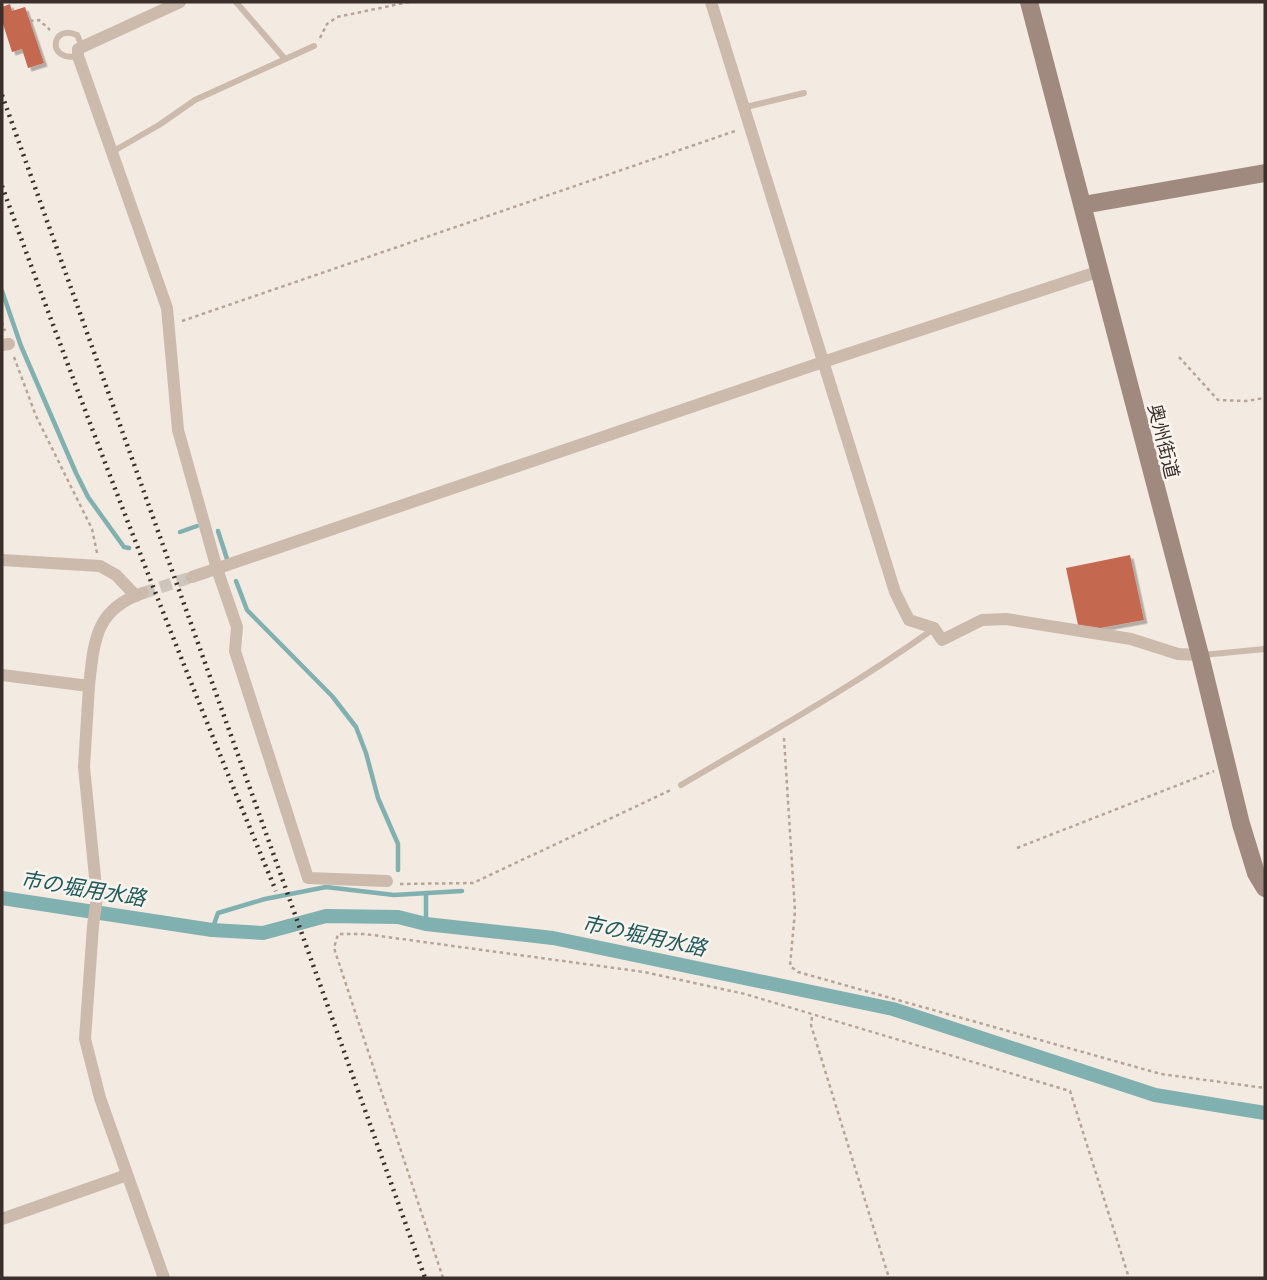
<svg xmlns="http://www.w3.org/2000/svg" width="1267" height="1280" font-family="'Noto Sans','Noto Sans JP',sans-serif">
<defs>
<filter id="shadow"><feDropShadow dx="3.5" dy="3.5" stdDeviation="0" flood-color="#0004"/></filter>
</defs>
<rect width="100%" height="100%" fill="#f3eae1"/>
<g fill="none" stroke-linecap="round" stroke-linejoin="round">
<g stroke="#80b0b0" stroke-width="4.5">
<path d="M2,291L21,346L76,473L88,497L124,547L129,548"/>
<path d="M218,531L227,559"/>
<path d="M180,532L197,526"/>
<path d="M236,581L247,610L332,696L356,727L366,753L378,798L398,844V870"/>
<path d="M426,893V924"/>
<path d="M212,930L218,913L265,899L326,887L394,895L462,891"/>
</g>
<path stroke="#80b0b0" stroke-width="14" d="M2,898L212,930L263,933L326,916L398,917L426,924L553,938L893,1009L1155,1095L1265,1113"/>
</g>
<g fill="#c4674f" filter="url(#shadow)">
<path d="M10,4L12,11L25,7L44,63L28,68L22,49L12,52L2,21V7Z"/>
<path d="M1130,555L1144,620L1100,628L1078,625L1066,568Z"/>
</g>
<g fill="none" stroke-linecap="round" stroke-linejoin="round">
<path stroke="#cec5bd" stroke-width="12" stroke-dasharray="12 6" stroke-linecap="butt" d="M143,593L192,577"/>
<g stroke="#b8a497" stroke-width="2.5" stroke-dasharray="3.5 3.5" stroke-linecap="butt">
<path d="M30,21L39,20L50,30"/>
<path d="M320,38L327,24L337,17L409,2"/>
<path d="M182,321L738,130"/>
<path d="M2,322L5,331"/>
<path d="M14,357L36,416L92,529L97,553"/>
<path d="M1179,357L1218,400L1246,401L1265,398"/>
<path d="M784,738L795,911L790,966L798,972L1161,1074L1265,1088"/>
<path d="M1017,848L1214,771"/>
<path d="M400,884L473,883L673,789"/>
<path d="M812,1017L811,1025L889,1278"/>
<path d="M443,1278L334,948L338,934H365L644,972L745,994L1070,1091L1129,1278"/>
</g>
<g stroke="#ccbaad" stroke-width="6">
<path d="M236,2L285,59"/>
<path d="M78,56C45,62 52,23 77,35L82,46"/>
<path d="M746,107L804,93"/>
<path d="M112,152L159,125L195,100L314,46"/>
<path d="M1202,655L1265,649"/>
<path d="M681,785C766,735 852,687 932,630"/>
</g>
<g stroke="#ccbaad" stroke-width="12">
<path d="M180,2L82,47L78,49V56L167,308L178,430L217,569L237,627L235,651L308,878L387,881"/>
<path d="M711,2L895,592L909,620L934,628L942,640L982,620L1006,619L1131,639L1178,654L1200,655"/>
<path d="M2,345L9,344"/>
<path d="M2,560L100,566L116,575L136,596"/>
<path d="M192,577L823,362L1100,271"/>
<path d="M2,675L89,686C94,641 95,609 143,593"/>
<path d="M89,686L84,767L97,897L93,926L85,1039L100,1098L164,1278"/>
<path d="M2,1219L127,1175"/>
</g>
<g stroke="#a0897e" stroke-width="18">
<path d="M1029,2L1200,655L1241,824L1256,873L1265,888"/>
<path d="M1083,205L1265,173"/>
</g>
<g stroke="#3a2f2b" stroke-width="4.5" stroke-dasharray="2 5" stroke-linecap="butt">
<path d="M2,95L425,1278"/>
<path d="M2,186C88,423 179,658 276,891"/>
</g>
</g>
<g text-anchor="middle" stroke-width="5" stroke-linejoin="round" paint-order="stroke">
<g font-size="19" fill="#3a2f2b" stroke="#faf4ee">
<text transform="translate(1164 441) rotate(76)" y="7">奥州街道</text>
</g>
<g font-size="21" font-style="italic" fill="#215a5c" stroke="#faf4ee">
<text transform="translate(83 889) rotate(9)" y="7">市の堀用水路</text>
<text transform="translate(644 936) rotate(12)" y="7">市の堀用水路</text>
</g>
</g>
<rect width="1267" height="1280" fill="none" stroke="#3a2f2b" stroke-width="7"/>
</svg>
